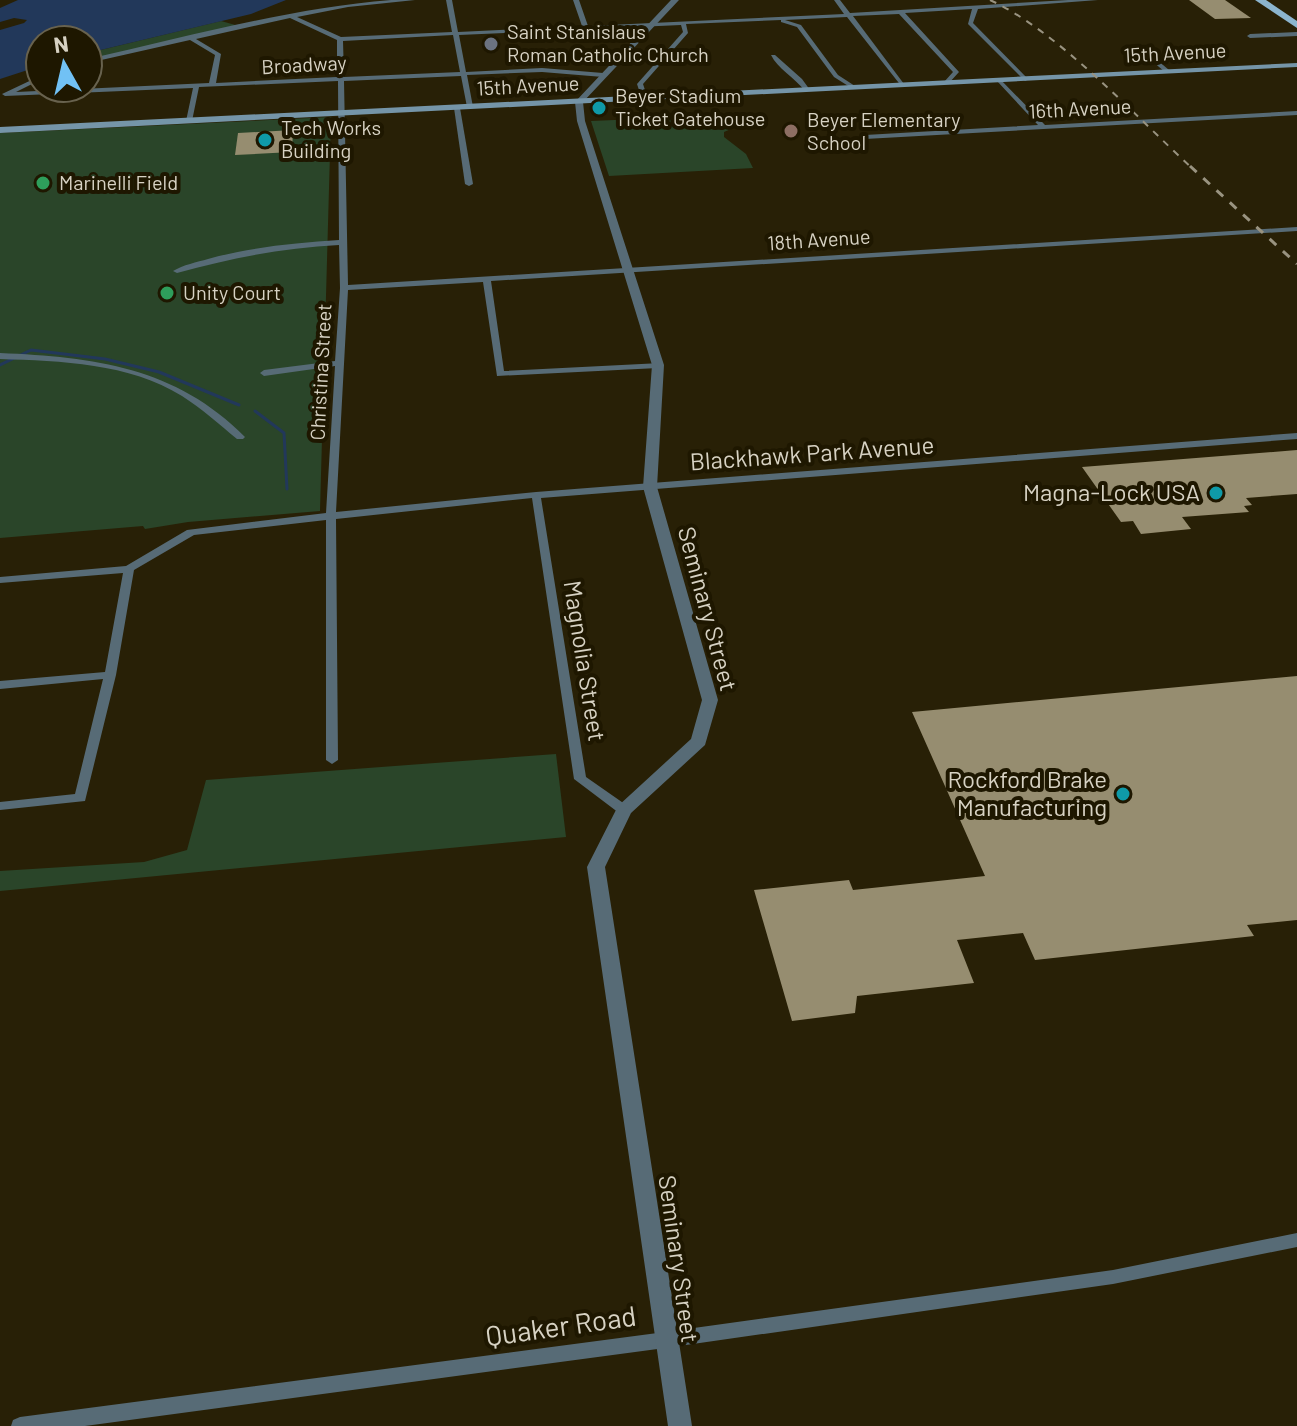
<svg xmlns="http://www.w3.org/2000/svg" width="1297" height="1426" font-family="Barlow,sans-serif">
<rect width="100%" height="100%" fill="#282006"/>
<g fill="#2a4529">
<path d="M221,21L239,26L88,61V53Z"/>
<path d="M708,116L725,118L722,121L731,129L724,132V137L746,154L753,168L609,176L591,121Z"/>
<path d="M331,117L320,511L188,522L145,529L143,526L0,538V133Z"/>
<path d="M556,754L566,837L0,891V871L144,862L187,850L206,780Z"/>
</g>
<path fill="#22385a" d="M18,0H286L251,14L88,53V40H40V66L0,79V30L24,23L27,20L14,18L0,22V8Z"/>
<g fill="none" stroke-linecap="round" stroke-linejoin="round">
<g stroke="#22385a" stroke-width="3">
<path d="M0,365L31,350L105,359L159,372L239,405"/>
<path d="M255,411L284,433L287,489"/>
</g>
</g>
<g fill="#968d70">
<path d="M1189,0H1225L1251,18L1215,19Z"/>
<path d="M293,130L292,152L235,155L238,133Z"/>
<path d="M1297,450V494L1246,498L1252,505L1244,506L1249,512L1182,517L1191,529L1141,534L1133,521L1121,522L1082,467Z"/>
<path d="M1297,676V920L1247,925L1254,936L1035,960L1023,933L957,940L974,983L857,996L855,1013L792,1021L754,890L849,880L853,890L985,876L912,712Z"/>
</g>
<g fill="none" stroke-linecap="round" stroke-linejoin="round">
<g fill="#576b76" fill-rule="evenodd">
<path d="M391,0H415L348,7L297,17L341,37L452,32L446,0H452L458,32L582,26L573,0H579L588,26L844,14L834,0H840L850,13L1068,0H1098L978,9L973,23L1027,78V80L1025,81L968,24L972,9L905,13L959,72L949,83L944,82L953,72L899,14L853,16L904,84L905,85L902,87L847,17L785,20L801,25L838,75L855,86V88L853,89L834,77L797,27L781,22V20L686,24L688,33L643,84L648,99L645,101L642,99L637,84L683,32L681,25L459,35L466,72L542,68L603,73L606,75L603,77L542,72L467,75L473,107L470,109L467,107L461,76L344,81L348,285L1297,227V231L491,281L504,371L661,363L662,365L658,368L497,376L483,282L348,290L336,512L536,492L1297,433V439L541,498L586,777L629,807L630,810L629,813H619L574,779L532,498L336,519L338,760L332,764L326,760V520L194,535L134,570L116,675L85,801L0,810V802L75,794L103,679L0,689V681L105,672L123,573L0,583V577L126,566L187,530L326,513L335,366L264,376L260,373L264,370L335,361L340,288L339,245C283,248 231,258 177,273L173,271C183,265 197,262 208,259C251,247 295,243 339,240L338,81L199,87L192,121L189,123L186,121L193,88L5,96L2,94L40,76V80L16,92L209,83L215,55L190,40L88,63V59C186,37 290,8 391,0ZM290,18L337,40V77L216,83L221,54L196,39ZM453,35L460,72L344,77L343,41Z"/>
<path d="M1297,32V36L1250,38L1247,36L1250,34Z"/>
<path d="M1139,48H1143L1169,70V72H1165L1139,50Z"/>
<path d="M771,55H775L802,79L810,90L809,91H805C795,78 777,68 771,55Z"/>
<path d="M999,78L1045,125L1297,111V115L865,139L862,137L865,135L1038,125L997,81V79Z"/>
<path d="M457,106L460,108L473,184L469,186L465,184L454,108Z"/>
<path d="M0,353C94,357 176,367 245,437L243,439H237C219,424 202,409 182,396C129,363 61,361 0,359Z"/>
<path d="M1297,1233V1247L1113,1284L665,1348L85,1426H11L13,1420L20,1417L665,1332L1113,1270Z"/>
</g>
<path fill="#576b76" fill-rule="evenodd" d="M671,0H679L583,102L585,121L664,365L657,487L718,700L705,745L631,813L605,867L692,1426H668L587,867L618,806L691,739L702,700L643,487L652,365L577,121L575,102Z"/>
<path fill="#7595a8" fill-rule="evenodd" d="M1297,63V67L0,133V127Z"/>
<path fill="#8cb5ce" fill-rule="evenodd" d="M1255,0H1266L1297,21V28Z"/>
<path stroke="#999380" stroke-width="2" stroke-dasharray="7 7" stroke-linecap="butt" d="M990,0C1059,32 1135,116 1192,168"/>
<path stroke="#999380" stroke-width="3" stroke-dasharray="9 9" stroke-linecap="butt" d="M1190,166L1297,264"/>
</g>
<circle fill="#6b7280" stroke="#1e1700" stroke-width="3" cx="491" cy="44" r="8"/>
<g fill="#0f9aa8" stroke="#1e1700" stroke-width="3">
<circle cx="599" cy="108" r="8"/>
<circle cx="265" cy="140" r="8"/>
<circle cx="1216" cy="493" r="8"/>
<circle cx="1123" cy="794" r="8"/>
</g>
<circle fill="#8d6e63" stroke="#1e1700" stroke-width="3" cx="791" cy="131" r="8"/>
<g fill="#2e9e5b" stroke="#1e1700" stroke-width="3">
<circle cx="43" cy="183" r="8"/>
<circle cx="167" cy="293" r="8"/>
</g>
<g text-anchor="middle" stroke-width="8" stroke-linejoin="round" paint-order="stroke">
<g font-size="20" fill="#d7d2c3" stroke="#1e1700" text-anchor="start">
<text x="507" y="39">Saint Stanislaus<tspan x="507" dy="23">Roman Catholic Church</tspan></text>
<text x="615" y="103">Beyer Stadium<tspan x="615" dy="23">Ticket Gatehouse</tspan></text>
<text x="807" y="127">Beyer Elementary<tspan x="807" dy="23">School</tspan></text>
<text x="281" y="135">Tech Works<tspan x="281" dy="23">Building</tspan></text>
<text x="59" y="190">Marinelli Field</text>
<text x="183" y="300">Unity Court</text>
</g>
<g font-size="20" fill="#d7d2c3" stroke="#1e1700">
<text transform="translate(1175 53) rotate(-3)" y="7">15th Avenue</text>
<text transform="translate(304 65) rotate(-3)" y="7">Broadway</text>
<text transform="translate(528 86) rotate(-3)" y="7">15th Avenue</text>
<text transform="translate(1080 109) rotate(-3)" y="7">16th Avenue</text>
<text transform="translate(819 240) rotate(-4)" y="7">18th Avenue</text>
<text transform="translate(321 372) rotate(-87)" y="7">Christina Street</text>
</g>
<g font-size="24" fill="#d7d2c3" stroke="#1e1700">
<text transform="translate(812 454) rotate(-4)" y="8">Blackhawk Park Avenue</text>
<text transform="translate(707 609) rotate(75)" y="8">Seminary Street</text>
<text transform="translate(584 661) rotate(81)" y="8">Magnolia Street</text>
<text transform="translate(678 1259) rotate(82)" y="8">Seminary Street</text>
</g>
<g font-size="24" fill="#d7d2c3" stroke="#1e1700" text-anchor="end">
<text x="1200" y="501">Magna-Lock USA</text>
<text x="1107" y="788">Rockford Brake<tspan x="1107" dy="28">Manufacturing</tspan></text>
</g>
<g font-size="28" fill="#d7d2c3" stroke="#1e1700">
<text transform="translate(561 1326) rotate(-8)" y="10">Quaker Road</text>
</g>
</g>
<g transform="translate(64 64) rotate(352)"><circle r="38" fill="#1e1700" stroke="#68624e" stroke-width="2"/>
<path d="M0-6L14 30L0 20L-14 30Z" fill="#71c1f5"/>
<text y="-12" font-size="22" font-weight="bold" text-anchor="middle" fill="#d7d2c3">N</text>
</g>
</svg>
